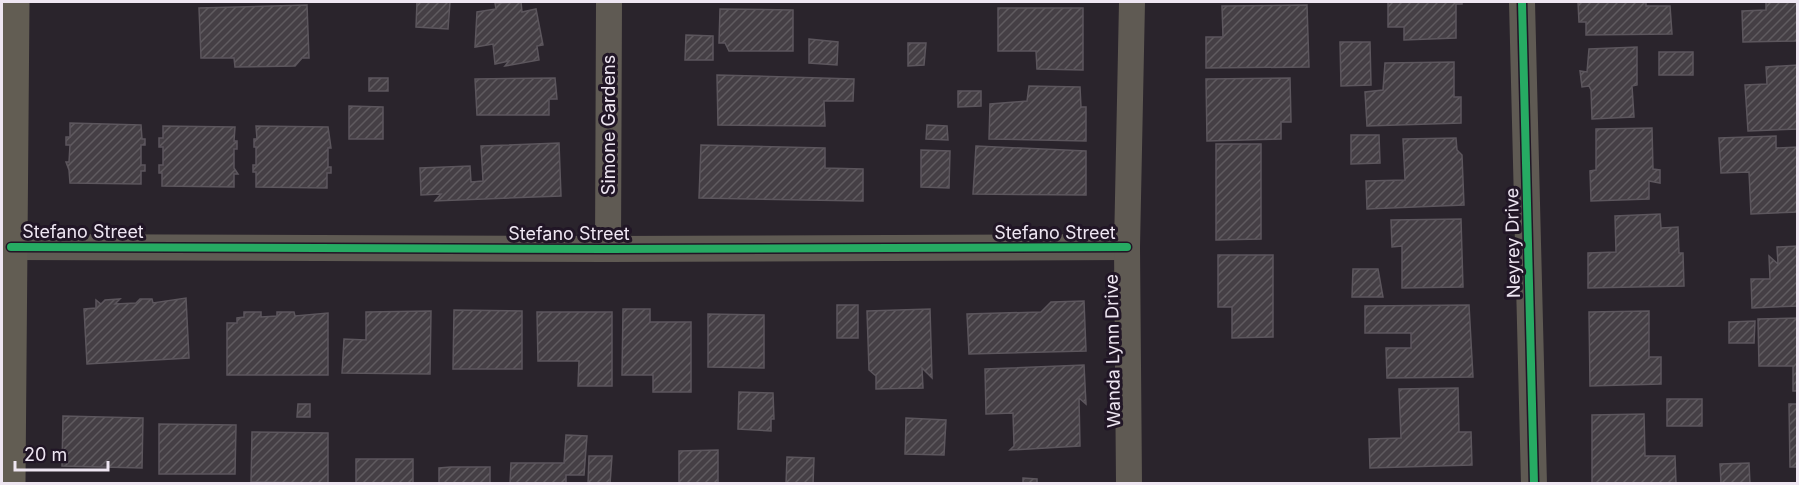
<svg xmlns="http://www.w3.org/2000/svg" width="1799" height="485" font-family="Inter,sans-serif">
<defs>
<pattern id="building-hatch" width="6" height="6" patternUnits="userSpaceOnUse" patternTransform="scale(1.5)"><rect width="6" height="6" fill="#453f45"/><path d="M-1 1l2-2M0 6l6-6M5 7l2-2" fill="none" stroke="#605b60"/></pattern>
</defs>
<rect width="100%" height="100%" fill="#2a242c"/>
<g fill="url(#building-hatch)" stroke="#5c565d" stroke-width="1.5">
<path d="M417,2H450L448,29L416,27Z"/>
<path d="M521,2L522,12L536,9L543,45L537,46L539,60L505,66L509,61L495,64L493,44L475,47L477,12L496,9L495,3Z"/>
<path d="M1388,2H1462V4H1456V38L1404,40V27H1388Z"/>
<path d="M1578,2H1646V6H1670L1672,34L1586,35V22H1579Z"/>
<path d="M1766,2H1798V41L1743,42L1742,11L1766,10Z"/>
<path d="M307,5L309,58H302L295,66L235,67L234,58H201L199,8Z"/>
<path d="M1307,5L1309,67L1206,68V37H1223L1222,6Z"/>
<path d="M998,8H1083V70L1037,69L1036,51H998Z"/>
<path d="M720,9L793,10V51H729L725,43H719Z"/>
<path d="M686,35L713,36V60H685Z"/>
<path d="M809,39L838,42L837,65L809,63Z"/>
<path d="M1340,42H1370L1371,85L1341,86Z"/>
<path d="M908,43H926L924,65L908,66Z"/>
<path d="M1637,47V85L1632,86L1634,117L1592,119L1591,90L1589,86L1582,87L1580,71L1587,72L1589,49Z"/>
<rect x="1659" y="52" width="34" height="23"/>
<path d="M1454,62V97H1461V123L1367,126L1365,92L1383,90L1385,63Z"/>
<path d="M1798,65V129L1748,131L1745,85L1767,84L1766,67Z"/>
<path d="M717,75L854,79L853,101H824L825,126L718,125Z"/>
<rect x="369" y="78" width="19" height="13"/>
<path d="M555,78L557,99H549V115H477L475,79Z"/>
<path d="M1290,78L1291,122H1281V139L1207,141L1206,79Z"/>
<path d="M1029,86L1080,87L1081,107H1086V141L989,139L990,104L1027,101Z"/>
<path d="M958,91H981V106L958,107Z"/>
<path d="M349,106L383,107V139H349Z"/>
<path d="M70,123L141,125L142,139H145V145H141V165H145V171H141V184L70,183L69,170L66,162H69L70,145H66V137H70Z"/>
<path d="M927,125L947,126L948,140L926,139Z"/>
<path d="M163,126L235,127L234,141H237V149H234V168L238,174H234V187L162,186V173H159V165H163V147H159V138H163Z"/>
<path d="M256,126L328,127L331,148H328V167H331V173H327V188L256,187V172H253V165H256V147H254V139H257Z"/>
<path d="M1652,128L1653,169L1660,170V183L1649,181V199L1591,201L1590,171L1596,170V129Z"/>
<path d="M1351,135H1379L1380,163L1351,164Z"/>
<path d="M1776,136V148L1798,147V212L1751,214L1749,172L1721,173L1719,138Z"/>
<path d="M1456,138L1457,150L1462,155L1464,205L1367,209L1366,181L1405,180L1403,139Z"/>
<path d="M559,143L561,196L435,201L441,194L421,195L420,168L470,166L471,182L483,181L481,146Z"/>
<path d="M1216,144H1261V239L1216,240Z"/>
<path d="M701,145L825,148V168L863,169V201L699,198Z"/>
<path d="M976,146L1086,151V195L973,194Z"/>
<path d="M921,150L950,151L949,188L921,187Z"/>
<path d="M1660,214L1661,228L1678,227L1679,253H1683L1684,286L1588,288V253L1616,252L1615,216Z"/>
<path d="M1461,219L1463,287L1402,288V246L1392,247L1391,220Z"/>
<path d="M1798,246V306L1752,308L1751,279H1770L1769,256L1778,264L1777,247Z"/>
<path d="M1218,255H1273V337L1232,338V307H1218Z"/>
<path d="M1353,269H1378L1383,297H1352Z"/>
<path d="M186,298L189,358L87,364L84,309L96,308V300L101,304L105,300L120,299L115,304L136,303L140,299H152L153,303Z"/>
<path d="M1084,301L1086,351L969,354L967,314L1041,312L1051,302Z"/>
<rect x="837" y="305" width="21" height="33"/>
<path d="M1469,305L1473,377L1387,378L1386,348H1411V333H1365V306Z"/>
<path d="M623,309H650V322H691V392H653V375H622Z"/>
<path d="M930,309L932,378L922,368L923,388L876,389V376L869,370L867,311Z"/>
<path d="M454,310L522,311V369H453Z"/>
<path d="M431,311L430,374L342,373L344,339L366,340V312Z"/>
<path d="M1649,311V357H1661V384L1590,386L1589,312Z"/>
<path d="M244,312H261V317L277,316V312H294L295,316L328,313V375H227V323H237V318L244,317Z"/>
<path d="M537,312H612V386H578L579,361H538Z"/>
<path d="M708,314L764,315V368L708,367Z"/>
<path d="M1798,318V391H1793V366H1759L1758,319Z"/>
<path d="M1755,321L1754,343H1729V322Z"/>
<path d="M1084,365L1086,404L1079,398L1080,446L1010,450L1014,446L1013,413L986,414L985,369Z"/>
<path d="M1458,388L1459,432H1471L1472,465L1370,468L1369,439L1401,438L1399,389Z"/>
<path d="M739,392L773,393L774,419H771V431L738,429Z"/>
<rect x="1667" y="399" width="35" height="27"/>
<path d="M298,404H310V417H297Z"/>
<path d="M1789,404H1798V467H1790Z"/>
<path d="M1644,414L1645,456H1675L1676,483L1592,484V415Z"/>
<path d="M63,416L143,418L142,468L62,466Z"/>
<path d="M906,418L946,420L944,455L905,454Z"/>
<path d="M159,424L236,425L235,474H159Z"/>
<path d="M252,432L328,433V483L251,482Z"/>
<path d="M566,435L587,436L584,475H566V484H510L511,463H564Z"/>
<path d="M718,450V484H679V451Z"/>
<path d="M589,456H612L610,484H588Z"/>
<path d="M787,457L814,458L813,484H786Z"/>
<rect x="356" y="459" width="57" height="25"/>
<path d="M1749,463L1750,484H1721L1720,464Z"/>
<path d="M451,467H490V484H439V468Z"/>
<path d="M1023,478L1037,479V484H1023Z"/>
</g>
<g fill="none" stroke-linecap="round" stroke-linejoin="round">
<g stroke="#5f5a53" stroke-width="26">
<path d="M1522,2L1534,484"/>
<path d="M11,247L608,249L1127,247"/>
<path d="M608,249L609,2"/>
<path d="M1129,484L1127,247L1132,2"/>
</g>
<path stroke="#625d53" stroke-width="33" d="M9,484L13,2"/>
<g stroke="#211626" stroke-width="11">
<g id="cycleway">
<path d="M1522,2L1534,484"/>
<path d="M11,247L608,249L1127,247"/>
</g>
</g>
<use href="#cycleway" stroke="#26ab63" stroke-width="8"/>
</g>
<g text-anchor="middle" stroke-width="6" stroke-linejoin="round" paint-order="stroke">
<g font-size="18" fill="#eee6f2" stroke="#211626">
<text transform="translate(609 125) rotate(-90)" y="6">Simone Gardens</text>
<text x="83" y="238">Stefano Street</text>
<text x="1055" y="239">Stefano Street</text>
<text x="569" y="240">Stefano Street</text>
<text transform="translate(1513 243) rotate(-91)" y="6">Neyrey Drive</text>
<text transform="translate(1113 351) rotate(-91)" y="6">Wanda Lynn Drive</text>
</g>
</g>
<rect width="1799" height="485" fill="none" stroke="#eee6f2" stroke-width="6"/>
<path d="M15 461v9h93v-9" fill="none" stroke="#eee6f2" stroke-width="3"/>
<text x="24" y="461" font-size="18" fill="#eee6f2" stroke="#211626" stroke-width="4.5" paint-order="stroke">20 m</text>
</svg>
